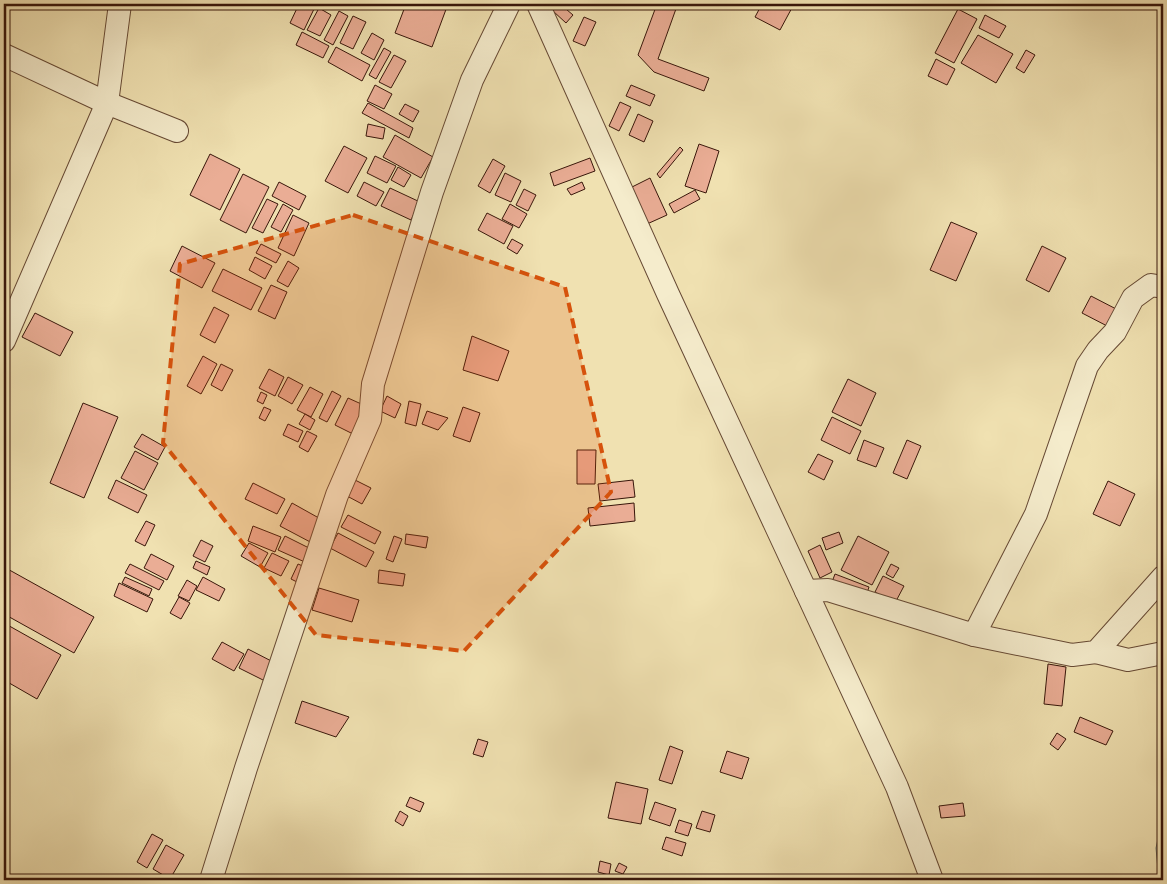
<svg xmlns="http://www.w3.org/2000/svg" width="1167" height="884" font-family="'IM FELL Great Primer',serif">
<rect width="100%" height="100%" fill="#f0e1b1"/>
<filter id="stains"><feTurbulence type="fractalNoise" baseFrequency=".004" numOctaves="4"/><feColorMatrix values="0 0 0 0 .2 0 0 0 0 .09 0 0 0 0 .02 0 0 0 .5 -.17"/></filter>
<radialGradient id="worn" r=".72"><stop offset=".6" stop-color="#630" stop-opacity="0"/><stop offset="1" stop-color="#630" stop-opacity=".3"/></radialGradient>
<path fill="#9bbcb3" stroke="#737a6f" d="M1163,816V880H1159L1156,848Z"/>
<g fill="#eaad95" stroke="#38160a">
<path d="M299,4H304L314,9L304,30L290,23Z"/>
<path d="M406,4H448L432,47L395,33Z"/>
<path d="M560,4L573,15L566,23L553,11Z"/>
<path d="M657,4H672L677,6L658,59L709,78L704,91L654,72L638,55Z"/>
<path d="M762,4H794L780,30L755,17Z"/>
<path d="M319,8L331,15L320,36L307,30Z"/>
<path d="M958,9L977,19L954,63L935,53Z"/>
<path d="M339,11L348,16L333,45L324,40Z"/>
<path d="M985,15L1006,26L999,38L979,28Z"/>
<path d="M353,16L366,22L353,49L340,43Z"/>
<path d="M584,17L596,22L585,46L573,41Z"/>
<path d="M302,32L329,46L323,58L296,45Z"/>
<path d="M372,33L384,40L374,60L361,53Z"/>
<path d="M978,35L1013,54L996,83L961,63Z"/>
<path d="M336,47L370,65L362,81L328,62Z"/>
<path d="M384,48L391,52L376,79L369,75Z"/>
<path d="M1026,50L1035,55L1024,73L1016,68Z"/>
<path d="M394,55L406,61L391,88L379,82Z"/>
<path d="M936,59L955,69L947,85L928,76Z"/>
<path d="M375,85L392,94L384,109L367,101Z"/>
<path d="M631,85L655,95L650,106L626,96Z"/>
<path d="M620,102L631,107L619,131L609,126Z"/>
<path d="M368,103L413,128L409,138L362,113Z"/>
<path d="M405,104L419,111L413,122L399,114Z"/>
<path d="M638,114L653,121L644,142L629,135Z"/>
<path d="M368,124L385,128L383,139L366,136Z"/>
<path d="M395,135L433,157L421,178L383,157Z"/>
<path d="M699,144L719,151L706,193L685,186Z"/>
<path d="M344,146L367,158L348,193L325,181Z"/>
<path d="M680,147L683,150L660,178L657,174Z"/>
<path d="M210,154L240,169L220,210L190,195Z"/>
<path d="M375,156L396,166L387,183L367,173Z"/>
<path d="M590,158L595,171L554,186L550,173Z"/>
<path d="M493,159L505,166L490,193L478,186Z"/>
<path d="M398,167L411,175L404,187L391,180Z"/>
<path d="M505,173L521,181L511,202L495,195Z"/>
<path d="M243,174L269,187L246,233L220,220Z"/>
<path d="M650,178L667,215L647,224L630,188Z"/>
<path d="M279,182L306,196L299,210L272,196Z"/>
<path d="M364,182L384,192L376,206L357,196Z"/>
<path d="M582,182L585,189L571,195L567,189Z"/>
<path d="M390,188L420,202L411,220L381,206Z"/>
<path d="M524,189L536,195L528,211L516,205Z"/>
<path d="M695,190L700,199L674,213L669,204Z"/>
<path d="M267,199L278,204L263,233L252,228Z"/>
<path d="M283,204L293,210L281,232L271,227Z"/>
<path d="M510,204L527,214L519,228L502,219Z"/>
<path d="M487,213L513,226L504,244L478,230Z"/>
<path d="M293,215L309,223L294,256L278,248Z"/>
<path d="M951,222L977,233L956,281L930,270Z"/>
<path d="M512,239L523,245L517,254L507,248Z"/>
<path d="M261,244L281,254L276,263L256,253Z"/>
<path d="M182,246L215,263L202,288L170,271Z"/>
<path d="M1042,246L1066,258L1049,292L1026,280Z"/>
<path d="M255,257L272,266L265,279L249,270Z"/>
<path d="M288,261L299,268L288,287L277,281Z"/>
<path d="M223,269L262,288L251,310L212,291Z"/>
<path d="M271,285L287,292L275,319L258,311Z"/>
<path d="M1091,296L1120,311L1111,328L1082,313Z"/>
<path d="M214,307L229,315L215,343L200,335Z"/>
<path d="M35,313L73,332L60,356L22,337Z"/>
<path d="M472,336L509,351L498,381L463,370Z"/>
<path d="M203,356L217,364L201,394L187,386Z"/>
<path d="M221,364L233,370L222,391L211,385Z"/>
<path d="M269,369L284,377L275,396L259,388Z"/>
<path d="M288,377L303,385L292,404L278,396Z"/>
<path d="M848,379L876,393L861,426L832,412Z"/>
<path d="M310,387L323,394L311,417L297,410Z"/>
<path d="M332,391L341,396L327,422L319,418Z"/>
<path d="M261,392L267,395L263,404L257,401Z"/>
<path d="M387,396L401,404L395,418L380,411Z"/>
<path d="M348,398L368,407L355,435L335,425Z"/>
<path d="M409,401L421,404L416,426L405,423Z"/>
<path d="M83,403L118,417L84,498L50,483Z"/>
<path d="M264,407L271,410L265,421L259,418Z"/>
<path d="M463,407L480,413L470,442L453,436Z"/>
<path d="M427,411L448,418L438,430L422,424Z"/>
<path d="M305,414L315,420L310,430L299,424Z"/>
<path d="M832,417L861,431L850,454L821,440Z"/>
<path d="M288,424L303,431L298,442L283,435Z"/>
<path d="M307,431L317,436L308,452L299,447Z"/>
<path d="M142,434L165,447L158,460L134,447Z"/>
<path d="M864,440L884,448L876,467L857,460Z"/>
<path d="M907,440L921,446L907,479L893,473Z"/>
<path d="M577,450H596L595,484H577Z"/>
<path d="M135,451L158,463L144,490L121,478Z"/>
<path d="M818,454L833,461L824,480L808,472Z"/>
<path d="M116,480L147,495L138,513L108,498Z"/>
<path d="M355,480L371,488L362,504L347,496Z"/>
<path d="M633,480L635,497L600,501L598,484Z"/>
<path d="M1108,481L1135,494L1120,526L1093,514Z"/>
<path d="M253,483L285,499L277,514L245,499Z"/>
<path d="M292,503L326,522L314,544L280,526Z"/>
<path d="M634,503L635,521L590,526L588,508Z"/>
<path d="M348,515L381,532L375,544L341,527Z"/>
<path d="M146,521L155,525L145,546L135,541Z"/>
<path d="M253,526L281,537L275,552L248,541Z"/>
<path d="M839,532L843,543L826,550L822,538Z"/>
<path d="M338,533L374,552L366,567L330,548Z"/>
<path d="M406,534L428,537L426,548L405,544Z"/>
<path d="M285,536L313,550L307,563L278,550Z"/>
<path d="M394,536L402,539L393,562L386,559Z"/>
<path d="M858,536L889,552L872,585L841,570Z"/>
<path d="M201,540L213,546L205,562L193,556Z"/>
<path d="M249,543L268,553L260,567L241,556Z"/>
<path d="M820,545L832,572L820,578L808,551Z"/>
<path d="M272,553L289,561L281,576L264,568Z"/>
<path d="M151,554L174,566L167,580L144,568Z"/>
<path d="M196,561L210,567L207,575L193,568Z"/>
<path d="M130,564L164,581L159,590L125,573Z"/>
<path d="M298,564L305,567L297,582L291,579Z"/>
<path d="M891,564L899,568L893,578L886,574Z"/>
<path d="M4,567L94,617L74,653L4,614Z"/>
<path d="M379,570L405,574L403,586L378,583Z"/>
<path d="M835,574L869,587L866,596L832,582Z"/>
<path d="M883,576L904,586L895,603L875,592Z"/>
<path d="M125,577L152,589L149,596L122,583Z"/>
<path d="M203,577L225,589L219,601L196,590Z"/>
<path d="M187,580L197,586L189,601L178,596Z"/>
<path d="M119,583L153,599L147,612L114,596Z"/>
<path d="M319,588L359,600L352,622L312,610Z"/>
<path d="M179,597L190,603L181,619L170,613Z"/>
<path d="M4,623L61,655L37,699L4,680Z"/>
<path d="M222,642L244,654L234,671L212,659Z"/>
<path d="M248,649L279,665L269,683L239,668Z"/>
<path d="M1048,664L1066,667L1062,706L1044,704Z"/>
<path d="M302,701L349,717L336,737L295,723Z"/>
<path d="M1080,717L1113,731L1106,745L1074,732Z"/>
<path d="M1057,733L1066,739L1058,750L1050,744Z"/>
<path d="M478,739L488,742L483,757L473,754Z"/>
<path d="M670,746L683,751L672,784L659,780Z"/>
<path d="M727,751L749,758L742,779L720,772Z"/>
<path d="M616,782L648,789L641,824L608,818Z"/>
<path d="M410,797L424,803L420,812L406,806Z"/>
<path d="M655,802L676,809L670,826L649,819Z"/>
<path d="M963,803L965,816L941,818L939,806Z"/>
<path d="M400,811L408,816L403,826L395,821Z"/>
<path d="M702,811L715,815L710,832L696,828Z"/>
<path d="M679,820L692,824L688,836L675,832Z"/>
<path d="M152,834L163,840L147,868L137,862Z"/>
<path d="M666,837L686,843L682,856L662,849Z"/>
<path d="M166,845L184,855L170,879L153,869Z"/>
<path d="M600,861L611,864L609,875L598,872Z"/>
<path d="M619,863L627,867L623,874L615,871Z"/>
</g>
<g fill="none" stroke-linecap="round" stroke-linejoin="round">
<g stroke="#664934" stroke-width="24">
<g id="minor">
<path d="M538,4L668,294L897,787L932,880"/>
<path d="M4,55L107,103L177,131"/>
<path d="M4,341L107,103L120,4"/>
<path d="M806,591L828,590L974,635L1036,514L1087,366L1098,350L1115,332L1133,298L1151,285L1163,287"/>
<path d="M974,635L1072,655L1096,652L1163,577"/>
<path d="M1096,652L1128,660L1163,653"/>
<path d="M211,880L246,768L337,495L370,419L373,384L432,192L472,80L509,4"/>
</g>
</g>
<use href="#minor" stroke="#f5eccc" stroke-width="22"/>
</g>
<path fill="#d6520c" fill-opacity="0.2" stroke="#d6520c" stroke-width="4" stroke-dasharray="10 6" stroke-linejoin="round" d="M353,215L565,287L611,492L464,651L316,635L163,443L180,264Z"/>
<rect width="1167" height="884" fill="none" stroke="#f0e1b1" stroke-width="20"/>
<rect x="5" y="5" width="1157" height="874" fill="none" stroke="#38160a" stroke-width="2.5"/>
<rect x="10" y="10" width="1147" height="864" fill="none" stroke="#38160a"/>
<rect width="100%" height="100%" filter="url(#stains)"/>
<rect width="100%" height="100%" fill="url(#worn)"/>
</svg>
